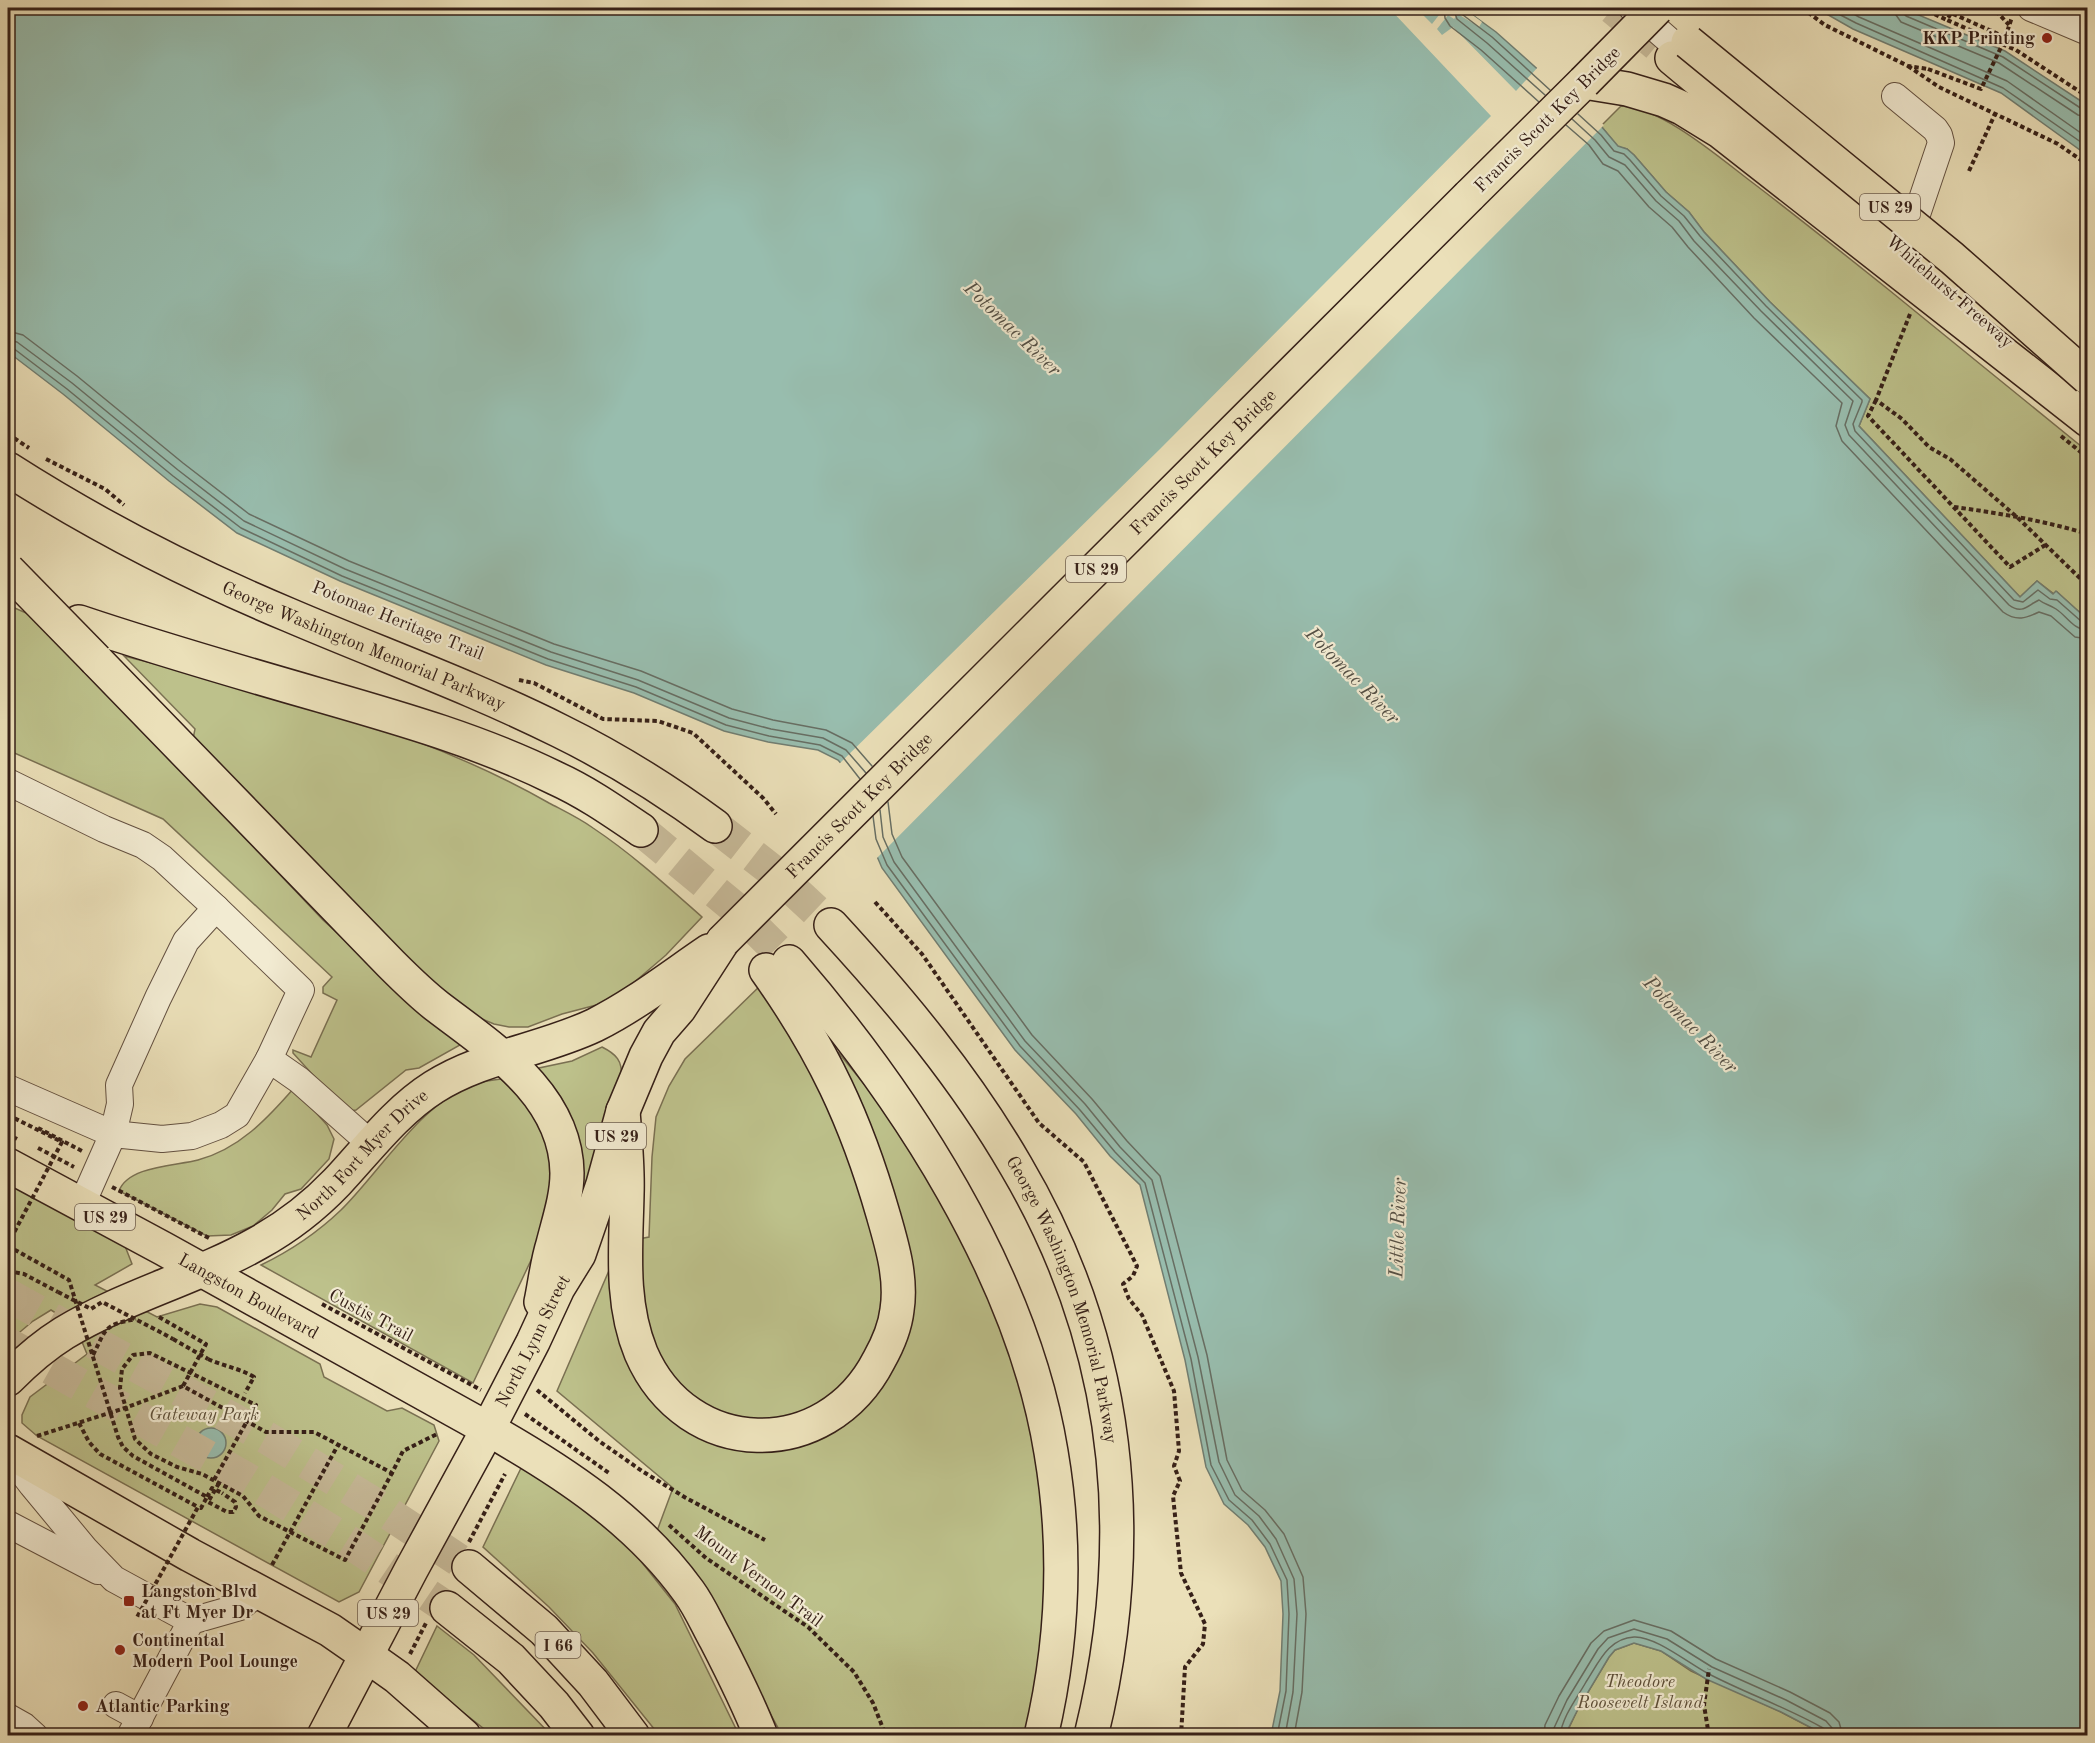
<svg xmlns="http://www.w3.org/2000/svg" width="2095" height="1743" font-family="'Old Standard TT',serif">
<rect width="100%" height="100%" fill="#ebe0b9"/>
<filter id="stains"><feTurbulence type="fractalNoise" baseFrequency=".00333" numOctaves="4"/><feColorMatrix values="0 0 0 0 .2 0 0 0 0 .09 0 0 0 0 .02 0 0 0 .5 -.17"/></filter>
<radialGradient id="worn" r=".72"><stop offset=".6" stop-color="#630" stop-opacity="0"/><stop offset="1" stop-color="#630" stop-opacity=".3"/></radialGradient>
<g fill="#bdc18b" stroke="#7a7052" stroke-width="1.5">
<path d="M1621,106C1662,107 1721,159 1753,183C1799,218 1844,254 1889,290C1955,344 2021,397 2087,451V619L2057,592L2054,594L2037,581L2020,597L1859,426L1870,399L1770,302L1704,232L1689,212L1666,192L1634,155L1627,149L1618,147L1601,126Z"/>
<path d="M8,605L42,620L95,679L323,920L410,999L456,1037L460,1045L419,1068L406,1070L356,1110L350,1111L342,1107L293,1053V1050L311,1057L337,1000L323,993V987L332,977L163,819L10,751L8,756Z"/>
<path d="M124,656C269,693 418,728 549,803C564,811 579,818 593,828C632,854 667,886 702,917L666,955L631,985L604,1003L562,1014L528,1027H509L494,1024L463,1011L396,953L192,744L195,729Z"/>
<path d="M764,982L827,1083L890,1291L864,1370L820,1407L770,1425L700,1407L670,1379L643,1322L638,1239L649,1237L652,1157L656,1117L669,1086L685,1059Z"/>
<path d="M602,1047C616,1054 623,1061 621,1077L579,1203L568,1111C561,1096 551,1080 536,1073L539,1068L572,1061Z"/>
<path d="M838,1052L895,1122L969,1246L1019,1373L1042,1475L1047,1546L1045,1618L1027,1735H782L733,1646L657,1531L673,1488L557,1391L617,1252L652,1387L762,1440L883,1372L881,1165Z"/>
<path d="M501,1079L522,1098L539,1122L555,1163L542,1237L473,1383L261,1265C290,1251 317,1233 341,1210C379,1173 425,1097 478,1083C485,1081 493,1080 501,1079Z"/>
<path d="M294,1088L327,1125L334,1139L329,1159L301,1189L285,1194L272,1210L253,1226L231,1235L207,1236L119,1191C128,1166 175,1166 198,1160C239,1149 267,1119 294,1088Z"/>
<path d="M8,1183L125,1246L132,1264L95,1285L157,1317L200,1304L217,1307L320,1364L324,1377L387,1411L402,1408L434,1425L439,1441L359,1592L339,1602L37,1436L22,1423V1415L30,1397L87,1354L75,1325L51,1310L33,1321L8,1342Z"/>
<path d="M522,1466L588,1512L636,1555L675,1604L739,1735H659L593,1653L549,1607L483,1547Z"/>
<path d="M437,1626L474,1655L551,1735H492L414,1674Z"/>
<path d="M1634,1643L1661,1651L1691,1671L1781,1712L1825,1735L1565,1736L1579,1707L1609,1657L1615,1650Z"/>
</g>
<g fill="#98bdae" stroke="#717e72" stroke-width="1.5">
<path d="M8,8H1463L1496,32L1601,126L1618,146L1627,149L1634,155L1666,192L1689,212L1704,232L1770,302L1870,399L1859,426L2020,597L2037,581L2053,594L2056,591L2087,619V1735H1825L1781,1712L1706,1679L1661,1651L1634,1643L1615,1650L1609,1657L1579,1707L1565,1735H1271L1280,1691L1283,1614L1281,1581L1265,1547L1248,1525L1224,1504L1206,1467L1185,1360L1140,1185L1110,1156L1076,1114L1015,1050L882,868L870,840L853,777L838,760L818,750L768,742L724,731L634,693L546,665L340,581L237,533L169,481L63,394L8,352Z"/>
<path d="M1816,8H1902L2005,51L2087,105V155L2001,93L1853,29Z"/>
<circle cx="211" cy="1443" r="15"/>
</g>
<path fill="#ebe0b9" d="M1389,8H1416L1432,24L1443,10L1440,8H1463L1482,22L1479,27L1458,14L1454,19L1448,15L1437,29L1442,35L1453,27L1516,91L1538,67L1604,125L875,860L867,841L863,810L850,779L838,765L1160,449L1491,116Z"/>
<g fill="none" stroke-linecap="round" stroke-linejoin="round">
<g stroke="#676e63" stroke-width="1.5">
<path d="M1444,8L1445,18L1450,26L1481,50L1539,102"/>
<path d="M1453,8L1457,19L1487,43L1545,95"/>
<path d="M1460,8L1463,15L1492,37L1550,90"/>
<path d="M1827,8L1856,23L2003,88L2088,147"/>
<path d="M1843,8L1859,17L2007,81L2088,138"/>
<path d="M1894,8L1896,15L1901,22L1999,63L2078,115L2088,117"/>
<path d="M1902,8V12L1906,16L2003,57L2082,109L2088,110"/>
<path d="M1578,114L1601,135L1614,151L1624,154L1630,160L1661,196L1684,216L1700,236L1766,306L1862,400V402L1853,424L1855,431L2014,600L2023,602L2038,590L2050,599L2057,600L2082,622L2088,623"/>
<path d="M1572,119L1595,140L1609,157L1625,165L1656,201L1679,221L1694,241L1761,311L1853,401L1845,425L1849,435L2009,605C2022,615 2028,605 2039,600C2044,604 2050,605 2056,609C2067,616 2073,630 2088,630"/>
<path d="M1566,125L1589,145L1603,164L1618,171L1649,207L1672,227L1688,247L1754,318L1842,403L1836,426L1842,441L2003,612C2017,622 2026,618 2039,612L2051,616L2075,637L2088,639"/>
<path d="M8,331L23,335L77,376L183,463L249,514L349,561L554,644L641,671L732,709L773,720L826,730L852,743L872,766"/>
<path d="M8,340L17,342L72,383L178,470L244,521L345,569L551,652L638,680L729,718L771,729L823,738L846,750L866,773"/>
<path d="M8,347L13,348L67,389L173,476L241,528L342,576L548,659L636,687L726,725L769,736L820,745L842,756L860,779"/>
<path d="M888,802L892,834L902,857L1032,1035L1092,1099L1127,1141L1160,1176L1207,1355L1227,1460L1242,1490L1265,1510L1284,1534L1303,1577L1306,1614L1302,1692L1294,1736"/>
<path d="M880,810L883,837L894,862L1025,1041L1085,1104L1120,1147L1152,1180L1198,1357L1219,1462L1235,1495L1259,1516L1276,1539L1294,1579L1297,1614L1293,1692L1285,1736"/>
<path d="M873,816L876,839L887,865L1020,1046L1080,1110L1115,1152L1145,1183L1191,1359L1211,1465L1229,1500L1252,1520L1270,1544L1287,1580L1289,1614L1286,1691L1277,1736"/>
<path d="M1544,1736L1545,1725L1559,1696L1591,1643L1604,1631L1634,1620L1671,1631L1716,1659L1790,1692L1830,1713L1839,1722L1843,1736"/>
<path d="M1553,1736L1554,1728L1567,1700L1598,1649L1608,1638L1634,1629L1667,1639L1712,1667L1786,1700L1826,1721L1832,1728L1834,1736"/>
<path d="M1560,1736C1562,1717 1577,1698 1586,1682C1598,1664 1608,1638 1634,1637C1655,1636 1688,1663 1707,1673C1745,1693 1786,1707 1823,1728L1826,1736"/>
</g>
<g stroke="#c7ba99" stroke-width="33" stroke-dasharray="33 16" stroke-linecap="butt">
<path d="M1613,8L1657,45"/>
<path d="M715,826L774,872L831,925"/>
<path d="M641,830L735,908L789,962"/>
<path d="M8,1295L267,1438L373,1503L469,1567"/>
<path d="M8,1344L242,1476L349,1542L447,1608"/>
</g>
<g stroke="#635040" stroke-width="28">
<g id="minor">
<path d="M1632,8L1696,64"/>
<path d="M2031,8L2088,32"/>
<path d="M1895,96L1935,129L1939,135L1941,143L1908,241"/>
<path d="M8,782L104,829L143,845L162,858L216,908"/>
<path d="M8,1088L113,1134L120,1104L119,1085L158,998L186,941L216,908L301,990L269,1059"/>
<path d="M82,1204L113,1134L162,1139L192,1136L221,1125L237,1115L269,1059L299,1080L371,1144"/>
<path d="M9,1455L32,1485L85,1549L114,1579L191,1621"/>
<path d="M8,1524L98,1571"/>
<path d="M116,1705L140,1718"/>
<path d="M8,1717L24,1726L35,1736"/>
<path d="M130,1736L191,1621L240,1607L259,1592"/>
</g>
</g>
<g stroke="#362018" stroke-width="36">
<g id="major">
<path id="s1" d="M8,1165L164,1249L488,1429"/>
<path d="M8,1451L190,1555L330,1630L366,1655"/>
</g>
</g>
<g stroke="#362018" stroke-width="36">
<g id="highway">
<path d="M1672,58L1887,237"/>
<path d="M1469,196L1584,82L1627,89L1664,100L1682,108L1721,132L2088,420"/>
<path id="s2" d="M8,469C97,526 191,574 289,615C380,654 472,687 560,731C615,758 666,790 715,826"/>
<path d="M79,622C159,649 239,672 319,695C399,718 480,741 555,778C586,792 613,811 641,830"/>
<path d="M96,660L391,964C406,979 421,994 438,1007C493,1049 566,1095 567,1173C567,1197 559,1220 553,1244C547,1263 545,1283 541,1302"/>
<path id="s3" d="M831,925C900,1000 965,1078 1016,1166C1121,1344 1140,1537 1091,1736"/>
<path d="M789,962C905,1096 1022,1274 1051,1452C1067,1546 1063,1643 1041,1736"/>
<path d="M623,1111C625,1138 628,1166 627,1194C626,1247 620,1302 641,1353C687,1460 826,1463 879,1360C888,1344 895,1328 897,1310C902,1278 892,1245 883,1214C856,1120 823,1050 766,970"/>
<path id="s4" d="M8,1379C25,1362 43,1346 64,1333C125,1296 196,1278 258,1243C287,1227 314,1206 337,1182C367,1150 396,1111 434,1087C483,1056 543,1050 595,1025C635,1005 672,976 709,951"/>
<path d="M488,1429C564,1472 637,1520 689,1592C700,1607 707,1624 716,1640C732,1671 748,1703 761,1736"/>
<path d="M469,1567L544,1630L593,1683L633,1736"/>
<path d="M447,1608L511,1659L554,1705L578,1736"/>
<path d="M366,1655L397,1677L464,1736"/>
<path id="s5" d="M324,1736L411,1570L488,1429L533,1342L558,1288L579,1254L603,1184L623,1111L646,1056L659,1032L679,1009L723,941"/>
</g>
</g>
<g stroke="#362018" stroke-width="4" stroke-dasharray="4.5 3" stroke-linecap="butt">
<path d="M1802,8L1825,25L1908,66L1928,69"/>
<path d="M1921,8L1947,20"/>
<path d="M1989,8L1997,12L2009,25"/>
<path d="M2005,37L1951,13L1947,20L2016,50L2088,97"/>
<path d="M2005,38L2012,17"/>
<path d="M1908,66L1939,87L2058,144L2088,165"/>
<path d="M1969,171L1995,114"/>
<path d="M1910,314L1876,400L1902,419L1929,447L1950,459L2018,518L2088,586"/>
<path d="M1876,400L1868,416L2010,567L2047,544"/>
<path d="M8,434L29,448"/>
<path d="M2061,436L2088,458"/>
<path d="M46,459L105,489L124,505"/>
<path d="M1954,507C1999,513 2045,521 2088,534"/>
<path d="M519,680L534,683L603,719L658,721L693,733L763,798L776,814"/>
<path d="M875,902L922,954L1039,1123L1084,1162L1137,1266L1133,1276L1123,1284L1129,1299L1142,1315L1174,1391L1179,1451L1174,1466L1180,1481L1173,1496L1181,1573L1205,1624L1203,1644L1185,1667L1181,1736"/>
<path d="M38,1128L82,1151"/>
<path d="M8,1134L17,1139"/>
<path d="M38,1148L74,1167"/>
<path d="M112,1187L209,1238"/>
<path d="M8,1271L24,1274L58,1292"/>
<path d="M322,1304L481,1390"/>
<path d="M159,1317L206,1344L183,1386"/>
<path d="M164,1334L173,1339"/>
<path d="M208,1359C223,1366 239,1368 254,1377L245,1393"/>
<path d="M537,1390L599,1441L642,1471L686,1498L765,1540"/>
<path d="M525,1414L609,1473"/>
<path d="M79,1423L89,1442L100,1454L198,1507"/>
<path d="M37,1436L125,1408L183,1386L266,1432H314L392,1473L403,1451L437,1434"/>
<path d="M214,1480L256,1405L150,1353L133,1355L122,1369L120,1388L135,1439L151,1454L177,1467L202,1474L243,1496L259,1516L345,1560L392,1473"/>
<path d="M219,1483L208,1502L227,1512H233L236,1507L235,1502L222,1493"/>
<path d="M669,1525L706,1558L808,1627L854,1672L873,1703L886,1736"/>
<path d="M469,1542L505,1474"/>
<path d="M272,1565L338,1445"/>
<path d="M410,1654L426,1623"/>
<path d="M1709,1736L1704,1705L1709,1669"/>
</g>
<use href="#minor" stroke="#f2ebd2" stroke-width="26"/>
<use href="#major" stroke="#ebe0b9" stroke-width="33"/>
<use href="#highway" stroke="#ebe0b9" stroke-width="33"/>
<g stroke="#362018" stroke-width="36" stroke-linecap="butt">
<g id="highway-bridge">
<path d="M1688,42L1952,258L2088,378"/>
<path d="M1584,82L1657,8"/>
<path d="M8,570L96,660"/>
<path id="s6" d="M723,941L1469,196"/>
</g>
</g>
<g stroke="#362018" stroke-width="4" stroke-dasharray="4.5 3" stroke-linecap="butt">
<path d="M1928,69L1981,89L2005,39"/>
<path d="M8,1115L62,1142L8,1244"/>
<path d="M8,1246L69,1280L118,1437L123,1447L133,1456L207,1497L201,1508L198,1507L136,1619"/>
<path d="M58,1292L91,1309L102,1302L164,1334"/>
<path d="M173,1339L208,1359"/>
<path d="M93,1355C107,1327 104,1325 136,1319"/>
<path d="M207,1497L212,1488L222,1493"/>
</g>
<use href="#highway-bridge" stroke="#ebe0b9" stroke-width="33"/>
</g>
<g fill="#8f2418" stroke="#f2ebd2" stroke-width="2">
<circle cx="2047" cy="38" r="6"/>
<rect x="123" y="1595" width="12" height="12" rx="3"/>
<circle cx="120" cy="1650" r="6"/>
<circle cx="83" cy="1706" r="6"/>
</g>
<g text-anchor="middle" stroke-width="4.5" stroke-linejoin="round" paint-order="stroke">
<g fill="#f2ebd2" stroke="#6e5d50" stroke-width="1.5">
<rect x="1860" y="194" width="60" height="26" rx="4.5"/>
<rect x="1066" y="556" width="60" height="26" rx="4.5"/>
<rect x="586" y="1123" width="60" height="26" rx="4.5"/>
<rect x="75" y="1204" width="60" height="26" rx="4.5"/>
<rect x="358" y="1600" width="60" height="26" rx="4.5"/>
<rect x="535.5" y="1632" width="45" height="26" rx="4.5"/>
</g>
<g font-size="16" font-weight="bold" fill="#362018">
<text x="1890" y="213">US 29</text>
<text x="1096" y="575">US 29</text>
<text x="616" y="1142">US 29</text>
<text x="105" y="1223">US 29</text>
<text x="388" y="1619">US 29</text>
<text x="558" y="1651">I 66</text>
</g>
<g font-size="18" font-weight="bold" fill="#362018" stroke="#f2ebd2" text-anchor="start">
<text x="2035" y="44" text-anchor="end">KKP Printing</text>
<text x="141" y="1597">Langston Blvd<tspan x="141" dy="21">at Ft Myer Dr</tspan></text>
<text x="132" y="1646">Continental<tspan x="132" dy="21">Modern Pool Lounge</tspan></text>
<text x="95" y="1712">Atlantic Parking</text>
</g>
<g font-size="18" fill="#362018" stroke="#f2ebd2">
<text transform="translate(1547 119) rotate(-45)" y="6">Francis Scott Key Bridge</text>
<text transform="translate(1950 291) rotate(41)" y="6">Whitehurst Freeway</text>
<text dy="6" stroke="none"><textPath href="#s6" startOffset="678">Francis Scott Key Bridge</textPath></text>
<text transform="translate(398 620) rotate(22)" y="6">Potomac Heritage Trail</text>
<text dy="6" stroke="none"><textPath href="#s2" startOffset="398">George Washington Memorial Parkway</textPath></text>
<text dy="6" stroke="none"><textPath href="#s6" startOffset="192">Francis Scott Key Bridge</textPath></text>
<text dy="6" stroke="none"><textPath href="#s4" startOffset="424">North Fort Myer Drive</textPath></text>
<text dy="6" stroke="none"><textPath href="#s1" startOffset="274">Langston Boulevard</textPath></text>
<text dy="6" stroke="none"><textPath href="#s3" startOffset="447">George Washington Memorial Parkway</textPath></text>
<text transform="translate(371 1315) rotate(28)" y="6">Custis Trail</text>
<text dy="6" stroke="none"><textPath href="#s5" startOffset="447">North Lynn Street</textPath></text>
<text transform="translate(759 1576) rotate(37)" y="6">Mount Vernon Trail</text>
</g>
<g font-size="18" font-style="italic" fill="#5e503a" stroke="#f2ebd2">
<text x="204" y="1420">Gateway Park</text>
<text x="1640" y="1687">Theodore<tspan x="1640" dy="21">Roosevelt Island</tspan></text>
</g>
<g font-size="20" font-style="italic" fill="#534f45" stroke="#f2ebd2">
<text transform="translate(1013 328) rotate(44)" y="7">Potomac River</text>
<text transform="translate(1353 675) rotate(46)" y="7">Potomac River</text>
<text transform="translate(1691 1024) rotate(46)" y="7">Potomac River</text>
<text transform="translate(1397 1228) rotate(-88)" y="7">Little River</text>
</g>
</g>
<rect width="2095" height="1743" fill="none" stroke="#ebe0b9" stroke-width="30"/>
<rect x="9" y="9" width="2077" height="1725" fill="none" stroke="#362018" stroke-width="3"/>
<rect x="15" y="15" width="2065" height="1713" fill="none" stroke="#362018" stroke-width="1.5"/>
<rect width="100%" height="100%" filter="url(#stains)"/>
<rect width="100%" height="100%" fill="url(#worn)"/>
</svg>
